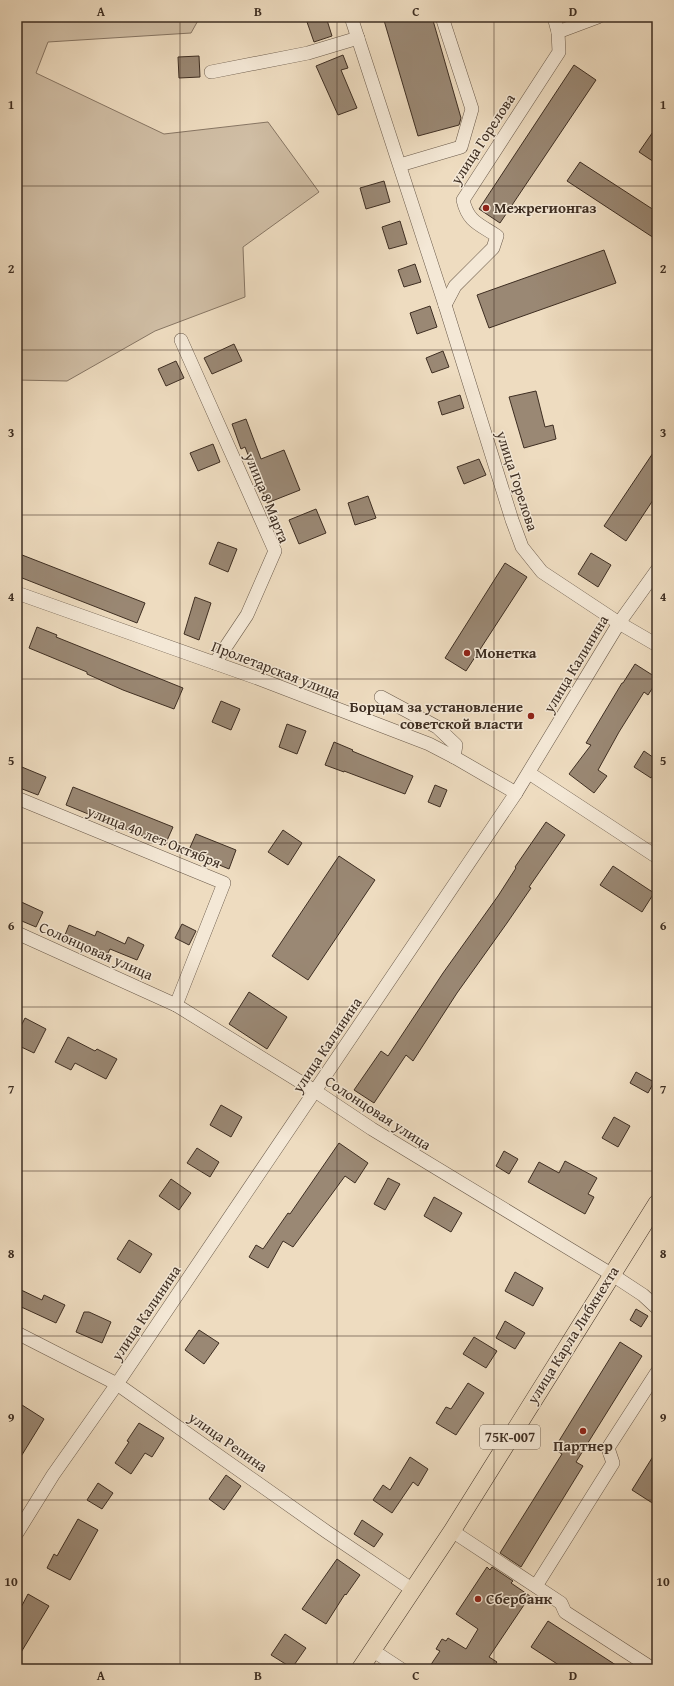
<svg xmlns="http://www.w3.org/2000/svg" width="674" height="1686" font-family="'Gentium Book Plus',serif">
<rect width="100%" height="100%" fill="#eedcc0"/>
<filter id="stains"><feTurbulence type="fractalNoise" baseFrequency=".005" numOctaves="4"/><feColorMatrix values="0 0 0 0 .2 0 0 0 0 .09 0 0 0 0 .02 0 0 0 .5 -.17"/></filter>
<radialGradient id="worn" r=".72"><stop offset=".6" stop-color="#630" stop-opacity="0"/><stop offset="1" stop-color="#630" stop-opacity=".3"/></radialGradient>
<path fill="#d0bea5" stroke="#877664" d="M17,17H200L191,33L48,42L36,73L164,134L268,122L319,192L243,247L245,297L155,331L67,381L17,380Z"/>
<g fill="#9a8874" stroke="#3e2e22">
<path d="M323,17H326L332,36L314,42L307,22Z"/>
<path d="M383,17H432L461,118L459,125L418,136Z"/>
<path d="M343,55L348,68L341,70L357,108L338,115L316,66Z"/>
<path d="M199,56L200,77L179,78L178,57Z"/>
<path d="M574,65L596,80L500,223L479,209Z"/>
<path d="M657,126V164L639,152Z"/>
<path d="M580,162L657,212V240L567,181Z"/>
<path d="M384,181L390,202L366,209L360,188Z"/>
<path d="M400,221L407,244L389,249L382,227Z"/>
<path d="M604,250L616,283L489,328L477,295Z"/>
<path d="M415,264L421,282L404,287L398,270Z"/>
<path d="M430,306L437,327L417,334L410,313Z"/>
<path d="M234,344L242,361L212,374L204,358Z"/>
<path d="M443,351L449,367L432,373L426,358Z"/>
<path d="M176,361L184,378L166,386L158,369Z"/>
<path d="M536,391L545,427L553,425L556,439L524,448L509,397Z"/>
<path d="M460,395L464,408L442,415L438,402Z"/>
<path d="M246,419L261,459L284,450L300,490L267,503L245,447L241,449L232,424Z"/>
<path d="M213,444L220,462L198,471L190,453Z"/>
<path d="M657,447V494L626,541L604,526Z"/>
<path d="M479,459L486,475L464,484L457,467Z"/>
<path d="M368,496L376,518L355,525L348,503Z"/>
<path d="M316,509L326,533L299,544L289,520Z"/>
<path d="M218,542L237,549L228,572L209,564Z"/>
<path d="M17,553L145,603L137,623L17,576Z"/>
<path d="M591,553L611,565L598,587L578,574Z"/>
<path d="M505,563L527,577L466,671L445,658Z"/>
<path d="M195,597L211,603L199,640L184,634Z"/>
<path d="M37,627L57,635L56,637L183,688L174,709L123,690L87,674V672L29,648Z"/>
<path d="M635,664L657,678V681L648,695L644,692L619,732L598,770L607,776L594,793L569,774L591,745L586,743L622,683H623Z"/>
<path d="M221,701L240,709L231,730L212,722Z"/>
<path d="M287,724L306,731L297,754L279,747Z"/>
<path d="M334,742L353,750L352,751L413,776L405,794L344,771V772L325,765Z"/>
<path d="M644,751L657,760V769L651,778L634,767Z"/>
<path d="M17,765L46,777L38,795L17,787Z"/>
<path d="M435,785L447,790L440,807L428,802Z"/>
<path d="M73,787L173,827L165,845L66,805Z"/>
<path d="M546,822L565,835L529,887L531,888L507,923L457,993L413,1061L406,1055L374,1103L354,1090L381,1051L388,1056L443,973L498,896L516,868L515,867Z"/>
<path d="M283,830L302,843L288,865L268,852Z"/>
<path d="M196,834L236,850L229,869L188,852Z"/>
<path d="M339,856L375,880L308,980L272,956Z"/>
<path d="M613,866L654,893L642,912L600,885Z"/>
<path d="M17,900L43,912L36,927L17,919Z"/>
<path d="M182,924L196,931L189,945L175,938Z"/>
<path d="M69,925L95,936L97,931L125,944L128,937L144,945L137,960L110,949L107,955L79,943L77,946L63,940Z"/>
<path d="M249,992L287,1017L267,1049L229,1024Z"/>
<path d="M25,1018L46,1029L34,1053L17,1045V1034Z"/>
<path d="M68,1037L95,1051L97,1049L117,1059L106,1079L75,1063L71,1070L55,1062Z"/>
<path d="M636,1072L654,1082L648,1093L630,1083Z"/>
<path d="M221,1105L242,1117L231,1137L210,1125Z"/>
<path d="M614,1117L630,1126L618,1147L602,1138Z"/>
<path d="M339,1143L368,1163L355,1183L345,1176L293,1247L283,1241L268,1268L249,1257L256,1245L263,1249L288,1213L290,1214Z"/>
<path d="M197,1148L219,1162L210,1177L187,1163Z"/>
<path d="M504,1151L518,1159L509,1174L496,1166Z"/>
<path d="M565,1161L597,1178L588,1194L594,1197L585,1214L528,1182L539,1162L559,1173Z"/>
<path d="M388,1178L400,1184L385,1210L374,1204Z"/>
<path d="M171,1179L191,1193L179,1210L159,1196Z"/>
<path d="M434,1197L462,1213L451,1232L424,1216Z"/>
<path d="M129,1240L152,1254L140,1273L117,1259Z"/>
<path d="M515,1272L543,1288L533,1306L505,1291Z"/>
<path d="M17,1288L42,1300L44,1295L65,1305L56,1323L17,1305Z"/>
<path d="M636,1309L648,1316L641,1327L630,1320Z"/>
<path d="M84,1312H89L111,1322L102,1343L76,1332Z"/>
<path d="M505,1321L525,1333L515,1349L496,1338Z"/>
<path d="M199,1330L219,1343L204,1364L185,1350Z"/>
<path d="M474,1337L497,1351L486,1368L463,1354Z"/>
<path d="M620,1342L642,1356L576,1462L583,1466L521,1567L500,1553L562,1454L554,1449Z"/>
<path d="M468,1383L484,1393L456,1435L436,1423L446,1407L451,1409Z"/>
<path d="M22,1405L44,1419L17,1463V1413Z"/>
<path d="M139,1423L164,1438L152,1457L145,1453L131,1474L115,1463L129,1442L127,1441Z"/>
<path d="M657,1450V1506L632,1490Z"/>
<path d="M410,1457L428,1469L418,1486L413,1482L392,1513L373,1500L383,1485L390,1490Z"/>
<path d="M226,1475L241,1486L224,1510L209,1499Z"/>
<path d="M98,1483L113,1493L102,1509L87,1500Z"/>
<path d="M78,1519L98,1530L70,1580L47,1568L54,1554L57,1556Z"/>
<path d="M362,1520L383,1534L374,1547L354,1534Z"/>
<path d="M337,1559L360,1575L346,1595L345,1594L326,1624L302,1609Z"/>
<path d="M487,1567L490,1570L492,1567L513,1581L511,1583L530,1596L489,1657L497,1662L492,1669H428L440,1651L436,1649L442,1639L446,1641L448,1638L466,1649L478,1629L456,1614Z"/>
<path d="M28,1594L49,1606L17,1659V1615Z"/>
<path d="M548,1621L622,1669H565L531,1647Z"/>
<path d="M285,1634L306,1648L292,1668L271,1655Z"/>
</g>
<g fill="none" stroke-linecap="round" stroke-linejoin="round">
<g stroke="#6a5a4a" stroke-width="14">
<g id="minor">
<path d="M351,17L445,305L512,520L522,547L542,572L619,623L657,645"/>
<path d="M554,17L558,32"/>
<path d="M211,72L308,53L358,38"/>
<path d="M400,165L461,147L472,109L442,17"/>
<path d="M445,305L455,286L493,248L497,236C479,224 468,222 463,200L559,52L558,32L598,17"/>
<path d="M181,340L275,551L247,615L215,663"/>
<path d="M17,593L257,678L429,744L454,757L516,793"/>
<path d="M381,697L437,727L456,745L454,757"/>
<path d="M529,773L657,857"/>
<path d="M17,798L224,883L176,1005"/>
<path d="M17,933L176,1005L315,1091L372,1129L611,1274L643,1295L657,1308"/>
<path d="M17,1333L117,1384L327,1532L413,1590"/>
<path d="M452,1531L561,1603L565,1612L653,1669"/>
<path d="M17,1533L53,1475L117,1384L516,793L619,623L657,570"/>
<path d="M536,1586L613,1463L608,1448L657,1372"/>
<path d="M372,1650L401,1669"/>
</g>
</g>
<g stroke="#3e2e22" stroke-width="18">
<path id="major" d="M360,1669L452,1531L657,1203"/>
</g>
<use href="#minor" stroke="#f4e8d6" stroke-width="13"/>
<use href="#major" stroke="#eedcc0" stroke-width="17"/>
</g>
<path fill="none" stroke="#3e2e22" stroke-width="1" stroke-opacity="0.55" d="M180,17V1669M337,17V1669M494,17V1669M17,186H657M17,350H657M17,515H657M17,679H657M17,843H657M17,1007H657M17,1171H657M17,1336H657M17,1500H657"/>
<g fill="#8f2418" stroke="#f4e8d6" stroke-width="1.5">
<circle cx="486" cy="208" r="4"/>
<circle cx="467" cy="653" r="4"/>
<circle cx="531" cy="716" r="4"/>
<circle cx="583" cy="1431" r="4"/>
<circle cx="478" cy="1599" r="4"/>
</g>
<g text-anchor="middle" stroke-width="3" stroke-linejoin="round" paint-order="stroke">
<rect fill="#f4e8d6" stroke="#756658" stroke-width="1" x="480" y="1425" width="60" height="24" rx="3"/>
<g font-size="14" font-weight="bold" fill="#3e2e22">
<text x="510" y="1442">75К-007</text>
</g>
<g font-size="15" fill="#3e2e22" stroke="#f4e8d6">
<text transform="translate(483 139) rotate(-57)" y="5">улица Горелова</text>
<text transform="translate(517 481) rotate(72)" y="5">улица Горелова</text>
<text transform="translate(267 498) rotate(68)" y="5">улица 8 Марта</text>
<text transform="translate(576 664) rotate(-59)" y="5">улица Калинина</text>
<text transform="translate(276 670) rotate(21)" y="5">Пролетарская улица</text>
<text transform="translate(154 837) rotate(22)" y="5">улица 40 лет Октября</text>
<text transform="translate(96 951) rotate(24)" y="5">Солонцовая улица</text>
<text transform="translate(327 1045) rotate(-56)" y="5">улица Калинина</text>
<text transform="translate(378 1113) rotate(33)" y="5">Солонцовая улица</text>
<text transform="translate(146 1313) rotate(-56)" y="5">улица Калинина</text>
<text transform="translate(573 1335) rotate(-58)" y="5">улица Карла Либкнехта</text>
<text transform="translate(228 1442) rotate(35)" y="5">улица Репина</text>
</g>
<g font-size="15" font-weight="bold" fill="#3e2e22" stroke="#f4e8d6" text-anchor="start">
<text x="494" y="213">Межрегионгаз</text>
<text x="475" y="658">Монетка</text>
<text x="523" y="712" text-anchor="end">Борцам за установление<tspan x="523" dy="17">советской власти</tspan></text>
<text x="583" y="1451" text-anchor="middle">Партнер</text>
<text x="486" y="1604">Сбербанк</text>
</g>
</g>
<rect width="674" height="1686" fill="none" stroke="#eedcc0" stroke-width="44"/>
<rect x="22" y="22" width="630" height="1642" fill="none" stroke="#3e2e22" stroke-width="1.5"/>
<g font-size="13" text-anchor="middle" font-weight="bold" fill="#3e2e22">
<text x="101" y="16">A</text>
<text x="258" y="16">B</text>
<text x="416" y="16">C</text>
<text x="573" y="16">D</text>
<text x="11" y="109">1</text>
<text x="663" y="109">1</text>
<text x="11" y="273">2</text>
<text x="663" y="273">2</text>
<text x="11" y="437">3</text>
<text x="663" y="437">3</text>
<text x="11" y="601">4</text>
<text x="663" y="601">4</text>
<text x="11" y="765">5</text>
<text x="663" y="765">5</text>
<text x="11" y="930">6</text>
<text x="663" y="930">6</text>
<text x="11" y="1094">7</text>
<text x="663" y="1094">7</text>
<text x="11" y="1258">8</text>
<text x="663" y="1258">8</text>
<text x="11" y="1422">9</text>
<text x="663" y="1422">9</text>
<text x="11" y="1586">10</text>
<text x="663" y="1586">10</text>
<text x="101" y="1680">A</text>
<text x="258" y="1680">B</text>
<text x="416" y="1680">C</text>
<text x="573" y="1680">D</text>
</g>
<rect width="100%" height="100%" filter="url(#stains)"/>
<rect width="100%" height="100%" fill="url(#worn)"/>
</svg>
